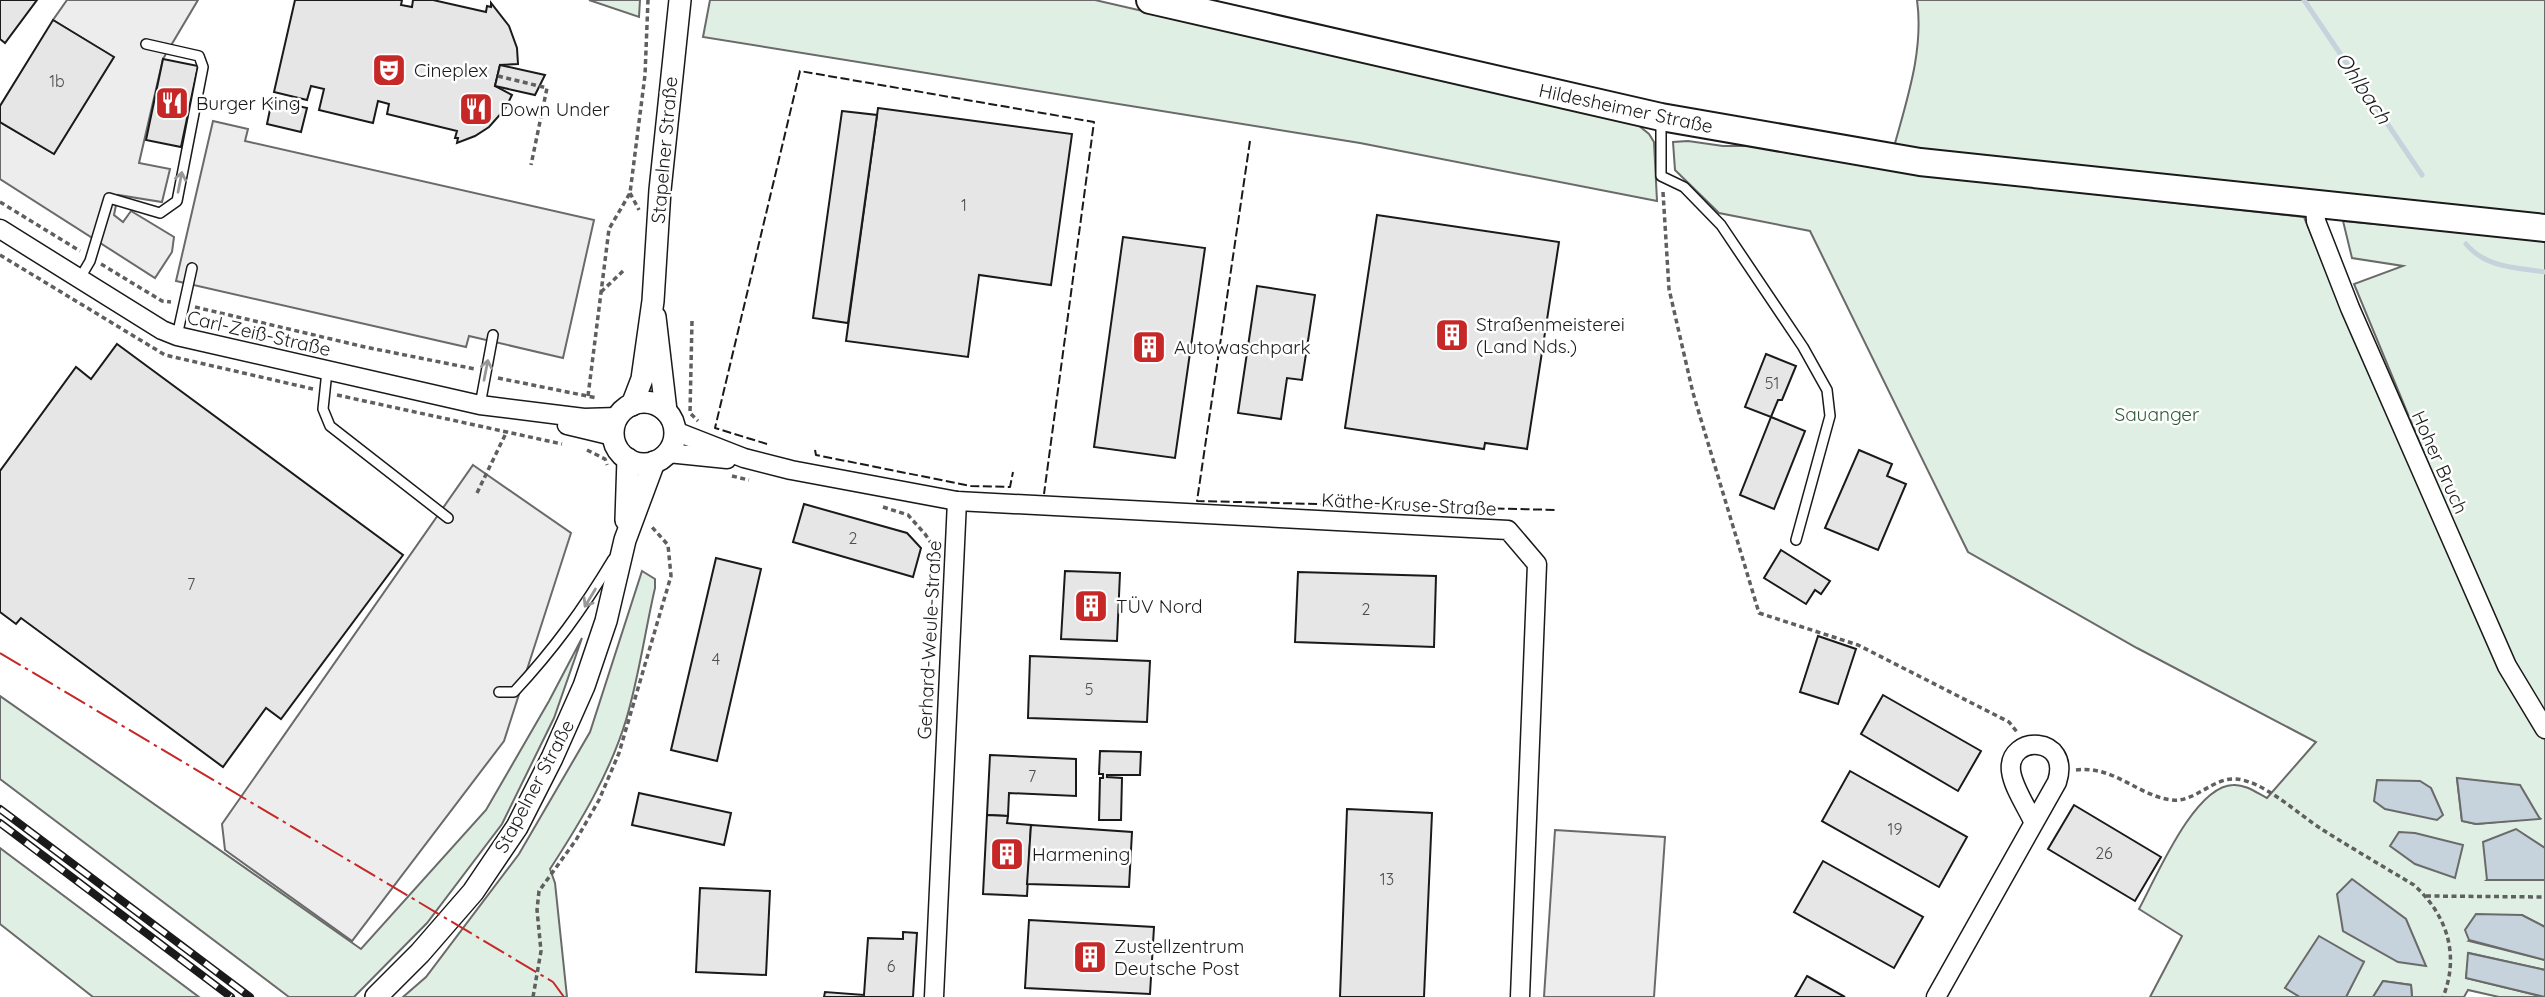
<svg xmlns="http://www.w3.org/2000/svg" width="2545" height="997" font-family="Quicksand,sans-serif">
<rect width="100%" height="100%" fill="#fff"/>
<g fill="#e0efe3" stroke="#6a6a6a" stroke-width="2" fill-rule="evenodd">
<path d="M589,0H640L639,17Z"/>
<path d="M710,0H1095L1638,125L1649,134L1654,142L1657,201L1360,143L703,37Z"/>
<path d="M1917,0H2545V218L1894,147C1907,99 1924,50 1917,0Z"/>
<path d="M1688,141L1723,146H1749L1919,175L2304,217L2342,310L2545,736V848L2539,845L2487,880H2545V927L2522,915L2469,941L2545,960V970L2469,953L2466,978L2544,997H2499L2468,990L2464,997H2412L2411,985L2383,981L2373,997H2346L2363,962L2286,988L2300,997H2150L2182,936L2139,909C2156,878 2194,786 2233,785C2245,784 2257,793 2267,798L2316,742L2137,648L1968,552L1810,231L1719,213L1675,170L1673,142ZM2457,779L2539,818L2476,824L2462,821Z"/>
<path d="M2343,221L2545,240V723L2511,663L2354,284L2403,266L2352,258Z"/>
<path d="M642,571L655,579V588C645,631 639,677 626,720C610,773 580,823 550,869L555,883L567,997H403L426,977L519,854L590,732Z"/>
<path d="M582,638L554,718L502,824L427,923L354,997H289L0,779V696L361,949L486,810L549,701Z"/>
<path d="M0,848L199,997H93L0,924Z"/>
</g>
<g fill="#ededed" stroke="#6a6a6a" stroke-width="2">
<path d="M67,0H198L163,59L139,163L170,169L162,202L118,195L114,215L123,222L131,211L174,237L172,252L155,278L0,179V122L54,154L113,57L53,20Z"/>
<path d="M213,121L248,129L245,141L594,220L563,358L469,336L466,347L176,281Z"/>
<path d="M473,465L571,533L504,741L352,941L225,850L222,824Z"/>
<path d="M1555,830L1665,837L1654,997H1544Z"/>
</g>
<g fill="#c6d2dc" stroke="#6a6a6a" stroke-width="2">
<path d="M2457,778L2520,785L2540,819L2476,824L2462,821Z"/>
<path d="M2377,780L2420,781L2431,788L2443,815L2437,820L2385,809L2374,801Z"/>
<path d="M2516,829L2545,848V880H2487L2483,842Z"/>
<path d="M2399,832L2415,833L2463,845L2455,878L2415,864L2390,846Z"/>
<path d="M2352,879L2406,919L2426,966L2398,962L2343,931L2337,894Z"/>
<path d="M2476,914L2522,915L2545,927V960L2469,940L2465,930Z"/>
<path d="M2319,936L2364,962L2346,997H2300L2285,988Z"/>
<path d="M2468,953L2545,970V997L2466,978Z"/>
<path d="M2383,981L2411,985L2412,997H2373Z"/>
</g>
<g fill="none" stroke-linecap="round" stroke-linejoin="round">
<g stroke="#c6d2dc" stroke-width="5">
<path d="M2304,0L2422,175"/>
<path d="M2466,244C2486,268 2515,267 2545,272"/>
</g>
</g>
<g fill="#e6e6e6" stroke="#1a1a1a" stroke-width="2">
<path d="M0,0H37L5,43L0,39Z"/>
<path d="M295,0H402L401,5L412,7L413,0H433L486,12L487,6L491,7V3L509,26L517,48L518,64L500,65L495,86L512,95L505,109L489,127L475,136L457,143L458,138H455L457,131L387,114L389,104L378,101L373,123L319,110L324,89L311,86L307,100L274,92Z"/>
<path d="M53,20L114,57L54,154L0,122V106Z"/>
<path d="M163,59L198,66L181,147L146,140Z"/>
<path d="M500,65L545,75L535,95L495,86Z"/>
<path d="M272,100L307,108L301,132L267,124Z"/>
<path d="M878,108L1072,134L1051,285L979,275L968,357L846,341Z"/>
<path d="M842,111L877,115L848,323L813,318Z"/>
<path d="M1377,215L1559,242L1527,449L1485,443L1484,449L1345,428Z"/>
<path d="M1123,237L1205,248L1175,458L1094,447Z"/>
<path d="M1257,286L1315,295L1302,380L1287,378L1281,419L1238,413Z"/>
<path d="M117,344L403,555L281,719L266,708L223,767L21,618L16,624L0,612V471L76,367L91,379Z"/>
<path d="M1766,354L1796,366L1782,400H1778L1771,417L1745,407Z"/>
<path d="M1771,417L1805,431L1774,509L1740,495Z"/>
<path d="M1859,450L1892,464L1887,476L1906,484L1878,550L1825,528Z"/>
<path d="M804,504L907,533L921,548L913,577L793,542Z"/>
<path d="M1781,550L1830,581L1821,594L1815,590L1806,604L1764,578Z"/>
<path d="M716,558L761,569L717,761L671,750Z"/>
<path d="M1065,571L1120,573L1117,641L1061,639Z"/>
<path d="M1298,572L1436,576L1434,647L1295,642Z"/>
<path d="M1818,636L1856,649L1838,704L1800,692Z"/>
<path d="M1030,656L1150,661L1147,722L1028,718Z"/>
<path d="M1883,695L1981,751L1958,791L1861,734Z"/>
<path d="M1100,751L1141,752L1140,775H1107V777L1122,778L1121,820H1099L1100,778H1103V774H1099Z"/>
<path d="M990,755L1076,759V796L1009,793L1008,816L987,815Z"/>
<path d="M1850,771L1967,837L1939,887L1822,821Z"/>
<path d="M639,793L731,813L724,845L632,825Z"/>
<path d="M2074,805L2161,857L2135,901L2048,849Z"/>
<path d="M1347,809L1432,813L1424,997H1340Z"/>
<path d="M987,815L1008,816L1007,823L1031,825L1027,896L983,894Z"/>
<path d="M1031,825L1132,832L1129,887L1027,884Z"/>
<path d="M1823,861L1923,917L1894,968L1794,912Z"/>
<path d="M700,888L770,891L766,975L696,972Z"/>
<path d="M1029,920L1154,927L1150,994L1025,988Z"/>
<path d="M903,932L917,933L913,997H824L825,992L864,995L868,938L903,939Z"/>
<path d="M1807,976L1845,997H1795Z"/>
</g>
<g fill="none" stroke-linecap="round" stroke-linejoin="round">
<g stroke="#1a1a1a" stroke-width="12">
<g id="service">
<path d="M1661,120V176L1684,187L1721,225L1803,347L1827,390L1830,416L1796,540"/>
<path d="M80,278L90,261L109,198L160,213L177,201L203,67L199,56L146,44"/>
<path d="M177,336L192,268"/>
<path d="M327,371L323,409L330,426L448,518"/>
<path d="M480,405L493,335"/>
<path d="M499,692H514C554,649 583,609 613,559"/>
</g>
</g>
<g stroke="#1a1a1a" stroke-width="21">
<g id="minor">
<path d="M2315,205L2316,221L2350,308L2507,666L2545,729"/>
<path d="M0,229L162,330L177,336L480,405L584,418L618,417"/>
<path d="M567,425L613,436"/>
<path d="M675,431L744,458L791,470L957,501L1508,530L1537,564L1520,997"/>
<path d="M668,453L727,459"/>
<path d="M934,997L957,501"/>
<path d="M1936,997L2057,782C2072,735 2007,734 2011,771C2013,787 2026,806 2033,821"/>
</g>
</g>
<g stroke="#1a1a1a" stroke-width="24">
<g id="tertiary">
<path d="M655,317L666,411"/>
<circle cx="644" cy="433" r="31"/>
<path d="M632,405L642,379L653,301L660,190L680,0"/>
<path d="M626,520L628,459"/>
<path d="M376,997L420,953L473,892L517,827L552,758L584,686L606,621L625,540L654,462"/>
</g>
</g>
<g stroke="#1a1a1a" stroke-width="30">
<path id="primary" d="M1150,0L1661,117L1920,162L2545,228"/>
</g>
<g stroke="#5f5f5f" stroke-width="3.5" stroke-dasharray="5 3.5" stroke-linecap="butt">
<path d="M498,76L547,88L531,165"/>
<path d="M1663,192L1669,289L1693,393L1759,613L1858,645L2009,722L2017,732"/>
<path d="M630,193L639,210"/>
<path d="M0,202L80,251"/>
<path d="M0,255L165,355L313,389"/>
<path d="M101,264L162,301L171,302"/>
<path d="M601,292L623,271"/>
<path d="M195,307L365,347L475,369"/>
<path d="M692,321L690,413L698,421"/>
<path d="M498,378L597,398"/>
<path d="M337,395L562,444"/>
<path d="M588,396L609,229L630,193L645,75L648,0"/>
<path d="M587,450L605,459L607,465"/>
<path d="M732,476L749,480"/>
<path d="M477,493L507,431"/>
<path d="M883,507L908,515L925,534L937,552"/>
<path d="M2076,770C2113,765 2137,795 2171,800C2195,803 2213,777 2236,779C2264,781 2299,815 2323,830C2353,849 2384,867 2414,885C2447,915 2460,955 2443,997"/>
<path d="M2426,896L2545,897"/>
<path d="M533,997L541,951L537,910L539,891L576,840L599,800L619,753L671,576L668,545L651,526"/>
</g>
<use href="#service" stroke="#fff" stroke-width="9"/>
<use href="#minor" stroke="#fff" stroke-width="18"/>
<use href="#tertiary" stroke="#fff" stroke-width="21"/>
<use href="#primary" stroke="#fff" stroke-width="26"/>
<g stroke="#1a1a1a" stroke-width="8">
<g id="rail">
<path d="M0,809L250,997"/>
<path d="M0,823L231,997"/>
</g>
</g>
<use href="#rail" stroke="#fff" stroke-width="5" stroke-dasharray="16" stroke-linecap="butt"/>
<g stroke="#1a1a1a" stroke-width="2" stroke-dasharray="9 3.5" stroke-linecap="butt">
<path d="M1250,141L1197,501L1558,510"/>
<path d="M767,444L715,428L800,71L1094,122L1044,494"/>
<path d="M815,450L816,455L971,486L1010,487L1013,472"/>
</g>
<path stroke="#c62828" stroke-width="2" stroke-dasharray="24 5 3.5 5" stroke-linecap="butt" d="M0,653L553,982L564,997"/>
</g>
<defs><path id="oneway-shaft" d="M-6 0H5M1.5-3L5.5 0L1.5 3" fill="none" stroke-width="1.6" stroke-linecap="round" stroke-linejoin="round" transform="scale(1.75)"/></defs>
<g stroke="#989898">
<use href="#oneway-shaft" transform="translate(180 182) rotate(-79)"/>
<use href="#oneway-shaft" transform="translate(486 370) rotate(-79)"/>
<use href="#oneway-shaft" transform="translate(590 598) rotate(121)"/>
</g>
<defs>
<g id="theatre-square" transform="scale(1.75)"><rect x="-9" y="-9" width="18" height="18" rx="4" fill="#c62828" stroke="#fff"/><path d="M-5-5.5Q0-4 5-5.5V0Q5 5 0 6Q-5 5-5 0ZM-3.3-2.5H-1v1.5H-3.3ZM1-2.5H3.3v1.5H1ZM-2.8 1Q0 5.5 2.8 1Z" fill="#fff"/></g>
<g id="restaurant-square" transform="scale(1.75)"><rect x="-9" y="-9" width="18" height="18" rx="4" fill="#c62828" stroke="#fff"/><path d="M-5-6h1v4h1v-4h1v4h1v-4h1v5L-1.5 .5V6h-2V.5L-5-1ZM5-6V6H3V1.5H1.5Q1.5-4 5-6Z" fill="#fff"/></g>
<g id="building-square" transform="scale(1.75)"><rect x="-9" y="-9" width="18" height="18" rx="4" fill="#c62828" stroke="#fff"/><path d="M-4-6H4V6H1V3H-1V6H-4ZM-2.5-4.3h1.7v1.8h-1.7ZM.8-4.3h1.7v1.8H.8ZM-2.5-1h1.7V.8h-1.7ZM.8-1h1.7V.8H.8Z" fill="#fff"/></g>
</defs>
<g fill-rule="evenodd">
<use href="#theatre-square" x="389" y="70"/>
<use href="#restaurant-square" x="172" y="103"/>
<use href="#restaurant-square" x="476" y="109"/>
<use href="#building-square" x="1452" y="335"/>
<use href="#building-square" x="1149" y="347"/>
<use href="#building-square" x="1091" y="606"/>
<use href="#building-square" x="1007" y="854"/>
<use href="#building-square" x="1090" y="957"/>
</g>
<g text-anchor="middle" stroke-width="5" stroke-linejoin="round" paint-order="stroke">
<g font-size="16" fill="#4d4d4d">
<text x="57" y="87">1b</text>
<text x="964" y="211">1</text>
<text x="1772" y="389">51</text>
<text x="853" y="544">2</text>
<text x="191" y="590">7</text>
<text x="1366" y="615">2</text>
<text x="716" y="665">4</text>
<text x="1089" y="695">5</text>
<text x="1032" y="782">7</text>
<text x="1895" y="835">19</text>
<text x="2104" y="859">26</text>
<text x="1387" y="885">13</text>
<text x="891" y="972">6</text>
</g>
<g font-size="19" fill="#1a1a1a" stroke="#fff" text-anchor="start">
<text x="414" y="77">Cineplex</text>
<text x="196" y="110">Burger King</text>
<text x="500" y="116">Down Under</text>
<text x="1476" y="331">Straßenmeisterei<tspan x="1476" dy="22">(Land Nds.)</tspan></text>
<text x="1174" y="354">Autowaschpark</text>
<text x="1116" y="613">TÜV Nord</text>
<text x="1032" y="861">Harmening</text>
<text x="1114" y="953">Zustellzentrum<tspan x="1114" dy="22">Deutsche Post</tspan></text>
</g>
<g font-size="19" fill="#1a1a1a" stroke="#fff">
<text transform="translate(1626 108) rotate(12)" y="7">Hildesheimer Straße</text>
<text transform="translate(664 150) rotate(-85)" y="7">Stapelner Straße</text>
<text transform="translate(259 333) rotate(13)" y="7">Carl-Zeiß-Straße</text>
<text transform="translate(2440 462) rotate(66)" y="7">Hoher Bruch</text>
<text transform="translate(1409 504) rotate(3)" y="7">Käthe-Kruse-Straße</text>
<text transform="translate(929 640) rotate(-87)" y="7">Gerhard-Weule-Straße</text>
<text transform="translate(534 786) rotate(-62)" y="7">Stapelner Straße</text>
</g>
<g font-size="19" fill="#2b5a34" stroke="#fff">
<text x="2157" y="421">Sauanger</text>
</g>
<g font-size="21" font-style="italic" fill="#1a1a1a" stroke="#fff">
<text transform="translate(2363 88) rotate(56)" y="7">Ohlbach</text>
</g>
</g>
</svg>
